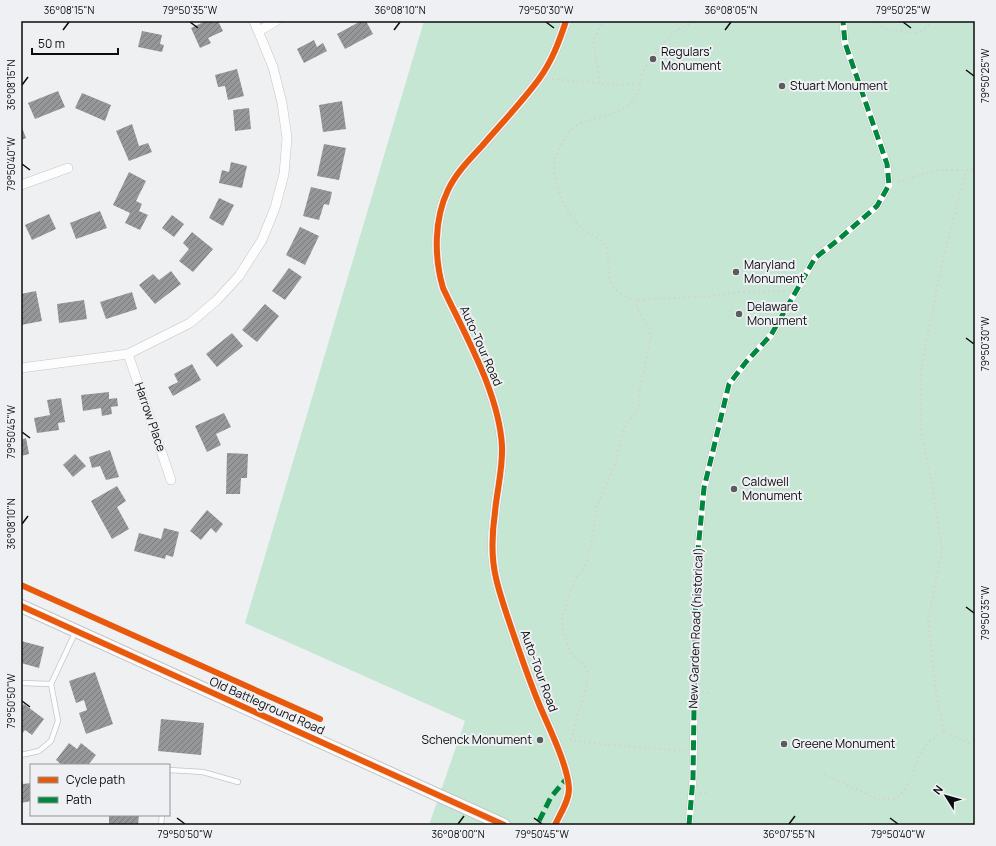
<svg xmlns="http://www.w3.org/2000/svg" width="996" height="846" font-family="Manrope,sans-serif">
<defs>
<pattern id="building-hatch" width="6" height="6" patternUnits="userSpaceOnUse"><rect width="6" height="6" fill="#969798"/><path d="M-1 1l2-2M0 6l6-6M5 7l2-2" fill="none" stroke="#797a7a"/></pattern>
</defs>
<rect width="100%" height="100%" fill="#eff0f2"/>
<path fill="#c6e6d4" d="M424,21H975V825H429L465,721L245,623Z"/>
<g fill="url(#building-hatch)">
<path d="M206,21H218L223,31L208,38L211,43L200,48L191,28Z"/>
<path d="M361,21H366L373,34L345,49L337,34Z"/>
<path d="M142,31L162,35L160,44L164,45L162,52L138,47Z"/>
<path d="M314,40L317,47L323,43L327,51L304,63L297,49Z"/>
<path d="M237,69L244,96L228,100L225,86L218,87L215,75Z"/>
<path d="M58,91L65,107L35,119L28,103Z"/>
<path d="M82,93L111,105L105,121L75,108Z"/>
<path d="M342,101L346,129L323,132L319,105Z"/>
<path d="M249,108L251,129L235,131L233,110Z"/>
<path d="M132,124L139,146L148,143L152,152L129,161L116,131Z"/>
<path d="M21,125L26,138L21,140Z"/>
<path d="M324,144L346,148L339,180L317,176Z"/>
<path d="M231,162L247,166L242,188L219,183L222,170L229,172Z"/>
<path d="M129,172L146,181L136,201L142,204L139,211L148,215L140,230L125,223L130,213L113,205Z"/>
<path d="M311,187L332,192L329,205L324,204L319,220L303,216Z"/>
<path d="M219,198L234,205L223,226L209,218Z"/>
<path d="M100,211L107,228L76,239L70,223Z"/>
<path d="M49,214L56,229L32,240L25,225Z"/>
<path d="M172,215L184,224L174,237L162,228Z"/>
<path d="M300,227L319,236L305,265L286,255Z"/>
<path d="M192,232L213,249L193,272L179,261L189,249L183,243Z"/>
<path d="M289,268L302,277L285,300L272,291Z"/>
<path d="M171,271L181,284L155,304L139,285L153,274L159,280Z"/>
<path d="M36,291L42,321L21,325V294Z"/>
<path d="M132,292L137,309L106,319L100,302Z"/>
<path d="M84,300L87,319L59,323L57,304Z"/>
<path d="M265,304L279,316L257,342L242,330Z"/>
<path d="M232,333L243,346L217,367L206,354Z"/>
<path d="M192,364L201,380L173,396L168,387L178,382L174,374Z"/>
<path d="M109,392V399L117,398L118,406L111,407L112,414L102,416L101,408L83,411L81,395Z"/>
<path d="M61,398L65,422L58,423L59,430L37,433L34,418L50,415L47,400Z"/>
<path d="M224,413L231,427L216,434L221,445L207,452L195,426Z"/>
<path d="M26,438L29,454L21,456V440Z"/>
<path d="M110,450L119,477L106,480L100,466L92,468L89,457Z"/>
<path d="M227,453L248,454L247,478H241L240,494H226Z"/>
<path d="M75,454L86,466L73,477L63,465Z"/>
<path d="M117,486L126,501L117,507L129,529L112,539L91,501Z"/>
<path d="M207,510L223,524L216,533L211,528L201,540L190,531Z"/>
<path d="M164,528L179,532L173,557L166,555L165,559L134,551L139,533L161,539Z"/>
<path d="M21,641L44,647L39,668L21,663Z"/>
<path d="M95,672L113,724L86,734L79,713L87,710L84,700L76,703L69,681Z"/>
<path d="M24,704L44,719L32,735L25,730L21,735V707Z"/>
<path d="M161,719L204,723L201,755L158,751Z"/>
<path d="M69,743L77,749L81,743L96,755L88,765H62L56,760Z"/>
<path d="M21,776L23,784L31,783V801L21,803Z"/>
<path d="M109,815H139L138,825H109Z"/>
</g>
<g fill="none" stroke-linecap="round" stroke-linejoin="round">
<g stroke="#c5c5c7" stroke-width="6">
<g id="service">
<path d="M21,683L51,684"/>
<path d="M21,755L39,751L51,741L58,721L51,684L76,631"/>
<path d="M169,770L203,772L238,782"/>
<path d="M161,825L162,815"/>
</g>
</g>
<g stroke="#c5c5c7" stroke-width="8">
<path id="pedestrian" d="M689,825L693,778L696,571L704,488L729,384L746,362L771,335L815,258L838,240L877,206L889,185L887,164L845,43L843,21"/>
</g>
<g stroke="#c5c5c7" stroke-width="10">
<g id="minor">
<path d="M259,31L276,21"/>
<path d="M21,185L68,168"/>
<path d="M128,354L171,480"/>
<path d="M21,368L128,354L190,323L217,300L239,276L262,240L275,208L284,174L287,138L282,103L273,67L254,21"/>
<path d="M555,825C560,814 569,801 569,789C568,765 548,726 539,704C529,680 521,656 513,633C507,615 500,596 496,578C491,557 492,533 495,512C497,490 503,468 502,446C499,393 465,335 443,288C434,257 434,219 448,190C456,173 470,159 482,146C501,124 522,102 539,79C552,61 559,42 566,21"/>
</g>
</g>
<g stroke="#c5c5c7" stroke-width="14">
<path id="tertiary" d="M21,606L504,825"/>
</g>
<g stroke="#d3d3d3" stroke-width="2" stroke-dasharray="2 3" stroke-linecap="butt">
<path d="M699,21C675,29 669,35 654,55C650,61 645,66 643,73C639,83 640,93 633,101C622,114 596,117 581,123C571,127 565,136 561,145C558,151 555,158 554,165C553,182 564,208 575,221C583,232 597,236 606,245C612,261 603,278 617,291C623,296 630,299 637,300L711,296L739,292L787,291"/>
<path d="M873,21L888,30L918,33L934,21"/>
<path d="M552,79L620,85L640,83"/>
<path d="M600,83L593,40L603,21"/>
<path d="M898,182L935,170H975"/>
<path d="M637,300C634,314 650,323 651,336L639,392L640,402L638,409L626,425L622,434L616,462L596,508L593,533L588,559L585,567L574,581L562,617C561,625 567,649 573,655C577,660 583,662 586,668C592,683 581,699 578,713C575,722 574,731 571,740L608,745L685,751"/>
<path d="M702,692L709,693"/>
<path d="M944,731L936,692L928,622L942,549L931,480L921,432V370L940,272L966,170"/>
<path d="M824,774L879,800L897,798L904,791L912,777L918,758L928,742L944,731L975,746"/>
<path d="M700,793H707"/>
</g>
<use href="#service" stroke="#fdfdfd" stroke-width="4.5"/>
<use href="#pedestrian" stroke="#fdfdfd" stroke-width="7"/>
<use href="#minor" stroke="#fdfdfd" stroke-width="9"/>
<use href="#tertiary" stroke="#fdfdfd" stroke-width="12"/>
<g stroke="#00873e" stroke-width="5" stroke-dasharray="10 5" stroke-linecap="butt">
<path d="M539,821L551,797L567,778"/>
<path d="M689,825L693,778L696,571L704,488L729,384L746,362L771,335L815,258L838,240L877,206L889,185L887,164L845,43L843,21"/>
</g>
<g stroke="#eef0f3" stroke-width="8">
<g id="cycleway">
<path d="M21,585L320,719"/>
<path d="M21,606L504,825"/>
<path d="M555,825C560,814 569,801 569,789C568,765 548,726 539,704C529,680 521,656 513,633C507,615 500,596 496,578C491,557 492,533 495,512C497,490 503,468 502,446C499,393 465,335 443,288C434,257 434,219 448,190C456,173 470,159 482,146C501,124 522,102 539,79C552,61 559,42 566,21"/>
</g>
</g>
<use href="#cycleway" stroke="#e8590c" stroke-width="6"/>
</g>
<path fill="none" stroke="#0b0c0d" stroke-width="1.5" d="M190,22L198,28M546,22L554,28M903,22L911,28M63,30L69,22M394,30L400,22M725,30L731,22M966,70L974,76M22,85L28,77M22,164L30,170M966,338L974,344M22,432L30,438M22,524L28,516M966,607L974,613M22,701L30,707M177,818L185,824M534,818L542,824M890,818L898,824M458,824L464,816M789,824L795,816"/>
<g fill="#5b5c5d" stroke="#eef0f3" stroke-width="1.5">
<circle cx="653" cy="59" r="4"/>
<circle cx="782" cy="86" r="4"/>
<circle cx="736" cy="272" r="4"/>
<circle cx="739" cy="314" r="4"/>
<circle cx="734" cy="489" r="4"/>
<circle cx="540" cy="740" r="4"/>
<circle cx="784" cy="744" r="4"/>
</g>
<g text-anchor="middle" stroke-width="4" stroke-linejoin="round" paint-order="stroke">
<g font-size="12" fill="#0b0c0d" stroke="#eef0f3" text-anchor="start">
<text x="661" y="56">Regulars'<tspan x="661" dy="14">Monument</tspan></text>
<text x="790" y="90">Stuart Monument</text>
<text x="744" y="269">Maryland<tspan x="744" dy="14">Monument</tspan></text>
<text x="747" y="311">Delaware<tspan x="747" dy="14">Monument</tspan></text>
<text x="742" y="486">Caldwell<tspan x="742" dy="14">Monument</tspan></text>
<text x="532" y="744" text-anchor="end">Schenck Monument</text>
<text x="792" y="748">Greene Monument</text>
</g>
<g font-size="12" fill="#0b0c0d" stroke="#eef0f3">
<text transform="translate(481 346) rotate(66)" y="4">Auto-Tour Road</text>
<text transform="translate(150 417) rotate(71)" y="4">Harrow Place</text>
<text transform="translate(696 628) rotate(-88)" y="4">New Garden Road (historical)</text>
<text transform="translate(539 671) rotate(70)" y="4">Auto-Tour Road</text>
<text transform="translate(267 706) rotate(24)" y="4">Old Battleground Road</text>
</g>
</g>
<rect width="996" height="846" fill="none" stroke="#eef0f3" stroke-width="44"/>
<rect x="30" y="764" width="140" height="52" fill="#eef0f3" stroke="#939597"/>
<rect x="38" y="777" width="20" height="6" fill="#e8590c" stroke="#939597"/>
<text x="66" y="784" font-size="12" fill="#0b0c0d">Cycle path</text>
<rect x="38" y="797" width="20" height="6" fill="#00873e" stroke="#939597"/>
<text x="66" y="804" font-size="12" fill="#0b0c0d">Path</text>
<g transform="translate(946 796) rotate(307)" stroke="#eef0f3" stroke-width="3" paint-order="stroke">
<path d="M0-3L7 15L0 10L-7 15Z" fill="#0b0c0d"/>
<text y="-6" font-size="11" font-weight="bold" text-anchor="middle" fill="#0b0c0d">N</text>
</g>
<path d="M32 48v6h86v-6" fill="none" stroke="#0b0c0d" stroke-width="2"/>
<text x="38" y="48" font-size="12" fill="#0b0c0d" stroke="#eef0f3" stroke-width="3" paint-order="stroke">50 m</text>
<rect x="22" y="22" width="952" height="802" fill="none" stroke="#0b0c0d" stroke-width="1.5"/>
<g font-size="10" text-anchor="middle" fill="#0b0c0d">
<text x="69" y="14">36°08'15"N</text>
<text x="190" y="14">79°50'35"W</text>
<text x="400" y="14">36°08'10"N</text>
<text x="546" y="14">79°50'30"W</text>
<text x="731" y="14">36°08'05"N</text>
<text x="903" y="14">79°50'25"W</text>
<text transform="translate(985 76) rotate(-90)" y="4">79°50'25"W</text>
<text transform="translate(11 85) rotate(-90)" y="4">36°08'15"N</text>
<text transform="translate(11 164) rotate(-90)" y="4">79°50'40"W</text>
<text transform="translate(985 344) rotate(-90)" y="4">79°50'30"W</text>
<text transform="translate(11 432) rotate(-90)" y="4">79°50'45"W</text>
<text transform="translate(11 524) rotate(-90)" y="4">36°08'10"N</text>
<text transform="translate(985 613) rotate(-90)" y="4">79°50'35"W</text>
<text transform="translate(11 701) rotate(-90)" y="4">79°50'50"W</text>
<text x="185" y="838">79°50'50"W</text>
<text x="458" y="838">36°08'00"N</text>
<text x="542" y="838">79°50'45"W</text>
<text x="789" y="838">36°07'55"N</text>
<text x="898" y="838">79°50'40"W</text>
</g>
</svg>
